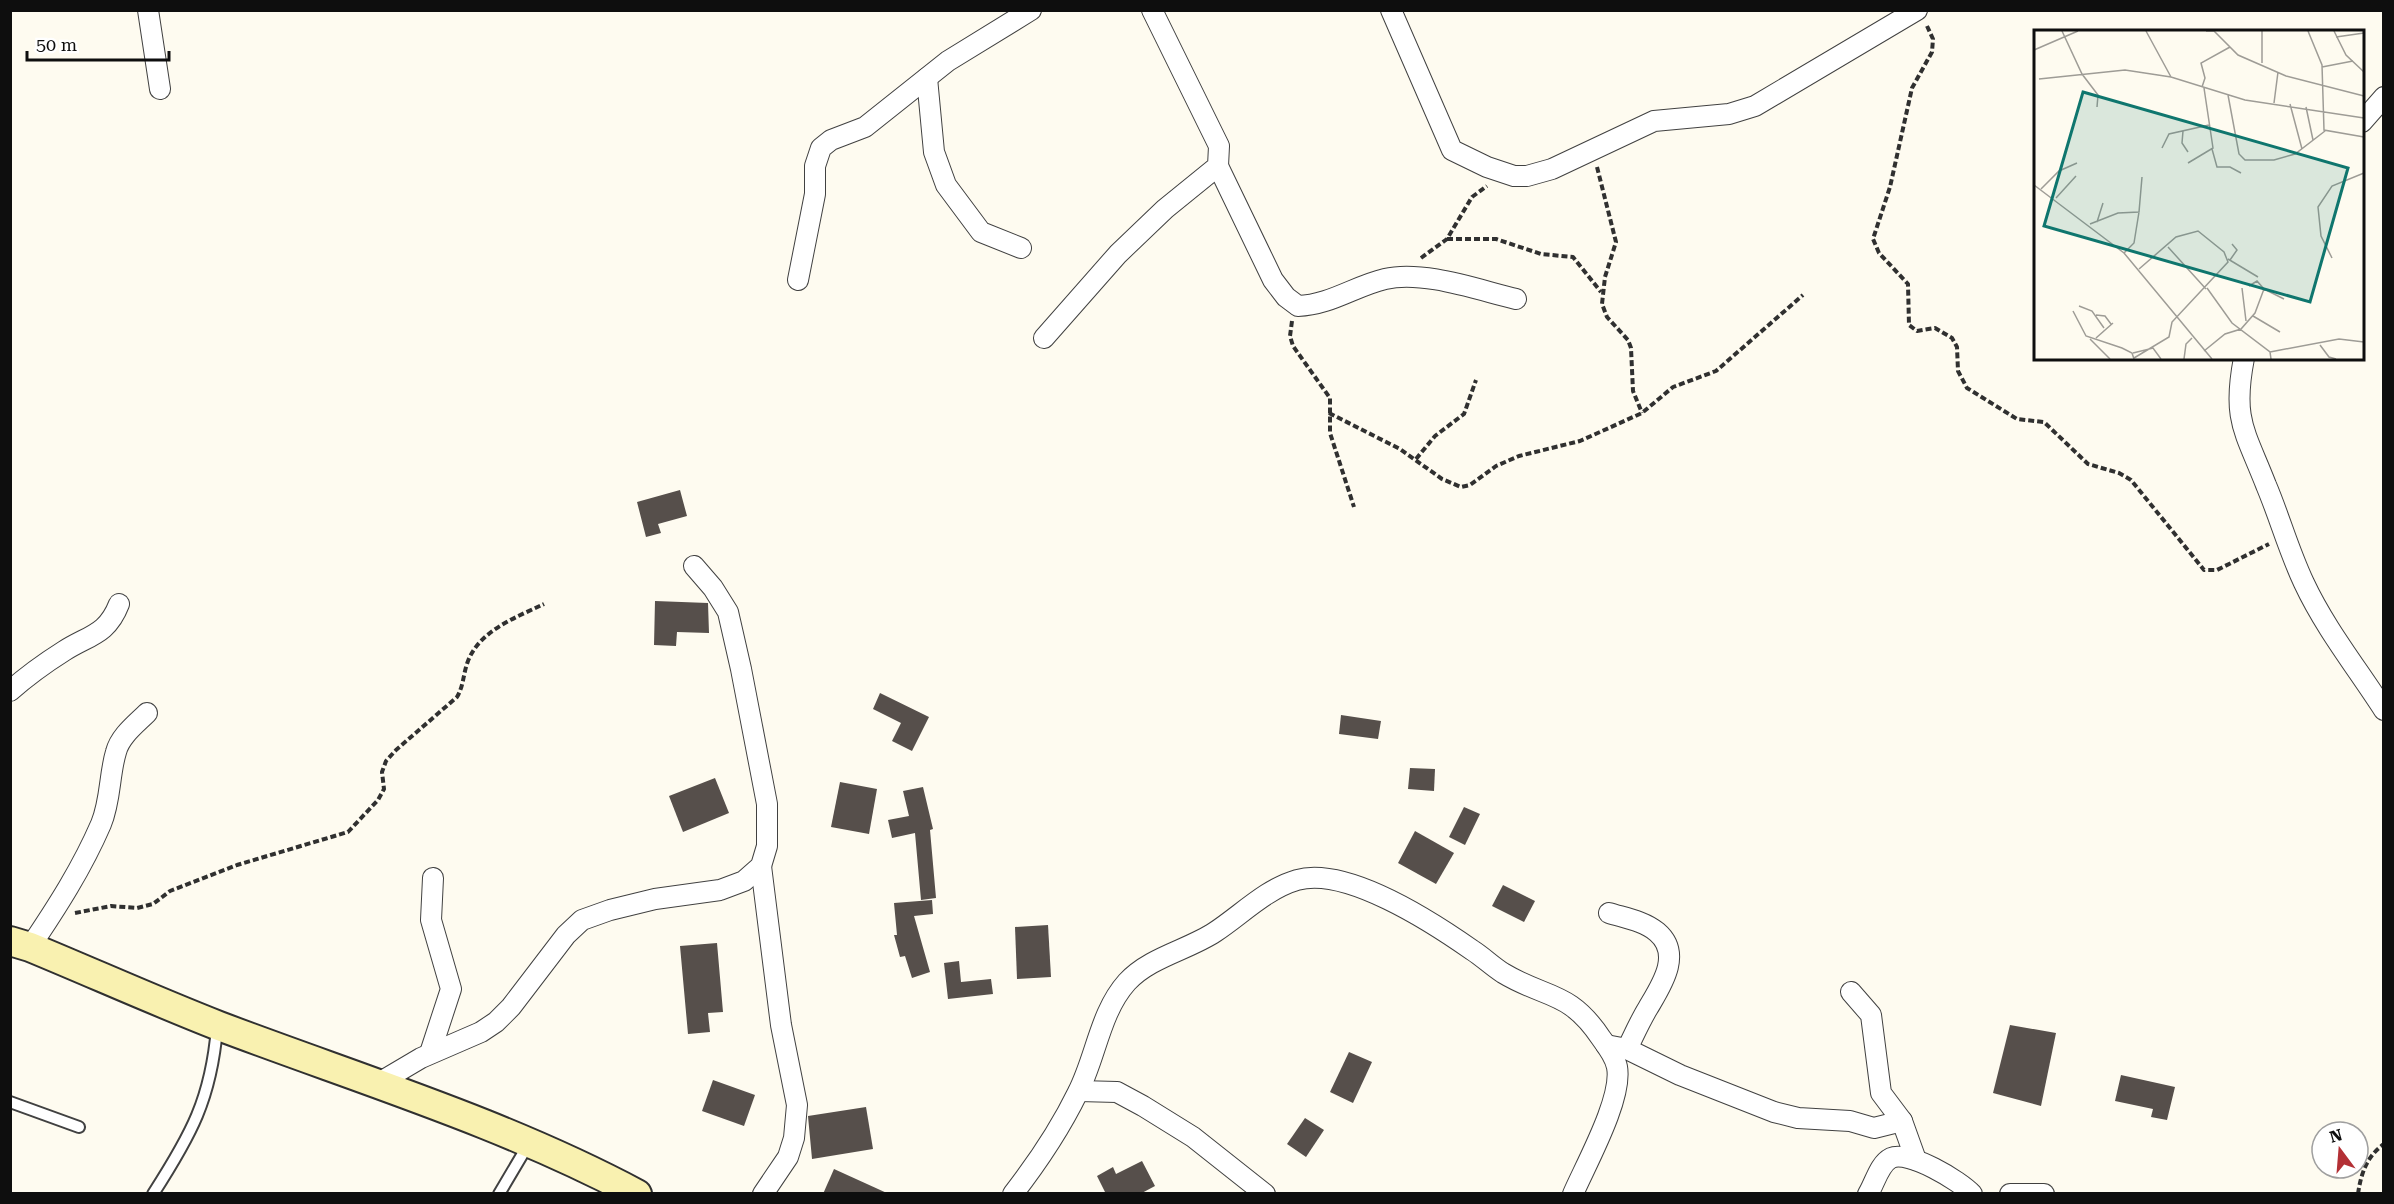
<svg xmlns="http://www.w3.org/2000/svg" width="2394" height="1204" font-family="'Roboto Serif',serif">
<rect width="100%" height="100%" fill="#fefbf0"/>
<g fill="#564f4b">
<path d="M680,490L687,516L658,524L661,533L646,537L637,502Z"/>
<path d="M655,601L708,603L709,633L677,632L676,646L654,645Z"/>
<path d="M880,693L929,717L912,751L892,741L901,723L873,709Z"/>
<path d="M1341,715L1381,721L1378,739L1339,734Z"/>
<path d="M1410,768L1435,769L1434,791L1408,789Z"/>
<path d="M715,778L729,813L683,832L669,796Z"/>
<path d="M840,782L877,789L869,834L831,827Z"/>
<path d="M923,787L933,829L930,830L936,898L921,900L915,833L892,838L888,820L909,816L903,791Z"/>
<path d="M1464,807L1480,814L1465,845L1449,837Z"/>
<path d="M1415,831L1454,853L1436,884L1398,863Z"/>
<path d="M1503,885L1535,901L1524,922L1492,906Z"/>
<path d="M932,900L933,914L914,916L930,972L912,978L905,956L900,957L894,935H897L894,903Z"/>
<path d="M1048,925L1051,977L1017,979L1015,927Z"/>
<path d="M717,943L723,1012L708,1013L710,1032L688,1034L680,946Z"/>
<path d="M959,961L961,982L991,979L993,994L948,999L944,963Z"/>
<path d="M2010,1025L2056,1033L2041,1106L1993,1093Z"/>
<path d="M1349,1052L1372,1062L1353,1103L1330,1092Z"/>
<path d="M2121,1075L2175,1087L2167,1120L2151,1117L2153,1109L2115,1101Z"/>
<path d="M713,1080L755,1095L744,1126L702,1111Z"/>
<path d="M866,1107L873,1149L812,1159L808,1116Z"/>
<path d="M1305,1118L1324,1130L1306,1157L1287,1144Z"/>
<path d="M1142,1161L1155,1186L1140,1194H1106L1097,1176L1113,1167L1116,1174Z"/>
<path d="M834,1169L889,1194H823Z"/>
</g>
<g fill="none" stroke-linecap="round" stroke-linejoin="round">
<g stroke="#414141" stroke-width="14">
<g id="service">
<path d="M10,1102L79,1127"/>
<path d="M153,1194C191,1135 211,1099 217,1028"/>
<path d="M499,1194L528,1145"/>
</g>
</g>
<g stroke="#414141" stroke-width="22">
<g id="minor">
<path d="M148,10L160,89"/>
<path d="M1391,10L1452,150L1487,167L1514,176H1527L1552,169L1654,121L1729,114L1755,106L1917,10"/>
<path d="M927,78L934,152L946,185L981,232L1021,248"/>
<path d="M2362,122L2384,97"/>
<path d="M1218,166L1273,280L1286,297L1298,306C1330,305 1355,286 1385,279C1423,270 1478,290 1516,299"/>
<path d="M798,280L815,194V166L821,148L831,140L865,127L948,61L1031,10"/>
<path d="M1044,338L1118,254L1165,209L1218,166L1219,146L1152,10"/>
<path d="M2244,358C2232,420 2245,431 2266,485C2280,518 2288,549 2304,583C2325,628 2357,668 2384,710"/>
<path d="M10,691C27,676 45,663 64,651C89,635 107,635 119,604"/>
<path d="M761,866L781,1025L797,1105L794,1138L788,1157L763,1194"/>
<path d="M1609,913C1625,918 1644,921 1657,932C1683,954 1661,986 1648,1008C1640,1021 1634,1035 1627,1049"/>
<path d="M30,947C57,907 82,868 101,824C111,800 109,775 116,752C120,736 136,724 147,713"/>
<path d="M1851,992L1871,1015L1881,1093L1902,1121L1916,1160"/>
<path d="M1606,1045L1627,1049L1680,1075L1774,1112L1798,1118L1850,1121L1874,1128L1902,1121"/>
<path d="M430,1053L451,989L431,920L433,878"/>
<path d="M377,1084L421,1058L481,1032L496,1022L511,1007L566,935L582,920L610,910L655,899L720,890L744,881L761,866L767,846V804L741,669L728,612L713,588L694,566"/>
<path d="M1079,1091L1117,1092L1143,1106L1193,1137L1265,1194"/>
<path d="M1013,1194C1037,1163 1061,1127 1078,1092C1096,1057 1100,1012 1127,982C1150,957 1188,950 1215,932C1241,915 1266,889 1297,880C1346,866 1432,922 1472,950C1483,957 1492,966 1503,973C1546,999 1569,990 1601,1038C1607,1046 1615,1057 1617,1067C1623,1098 1586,1164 1573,1194"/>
<path d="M1868,1194C1875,1183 1879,1164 1891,1158C1909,1150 1960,1181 1972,1194"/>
<path d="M2010,1194H2044"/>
</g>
</g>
<g stroke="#303030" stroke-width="32">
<path id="secondary" d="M10,941L30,947C93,973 155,1001 219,1026C359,1079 504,1123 637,1194"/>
</g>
<g stroke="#303030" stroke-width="4" stroke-dasharray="6 3" stroke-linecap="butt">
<path d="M1927,26L1933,39L1932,52L1912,88L1890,187L1873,239L1879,253L1908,284L1909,325L1917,331L1935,328L1952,338L1957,347L1958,371L1967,388L2017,419L2044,422L2088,464L2119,473L2131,480L2204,570H2217L2269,544"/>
<path d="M1597,167L1616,242L1605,277L1602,304L1607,317L1628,340L1631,348L1633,391L1642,413"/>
<path d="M1447,239H1496L1541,254L1573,257L1601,292"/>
<path d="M1421,258L1447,239L1472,197L1487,186"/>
<path d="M1292,321L1290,336L1293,346L1330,398V433L1354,507"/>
<path d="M1329,413L1400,449L1442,479L1461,487L1470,485L1496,466L1519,456L1580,441L1642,413L1673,387L1716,371L1803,295"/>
<path d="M1416,459L1435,436L1464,414L1476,380"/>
<path d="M75,913L111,906L137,908L153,904L170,891L237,865L348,832L378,800L384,789L382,772L386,761L396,750L457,697C464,685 463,674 468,661C480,630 517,617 544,604"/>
<path d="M2358,1194C2361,1173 2367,1156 2384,1144"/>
</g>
<use href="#service" stroke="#fff" stroke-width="10"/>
<use href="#minor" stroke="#fff" stroke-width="20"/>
<use href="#secondary" stroke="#f9f1b0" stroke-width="28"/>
</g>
<g transform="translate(2034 30)">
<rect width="330" height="330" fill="#fefbf0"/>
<path fill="none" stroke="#9e9c96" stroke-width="1.5" d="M28,1L48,44L64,65L63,77M112,1L137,47M172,1H180L204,25L252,46L330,66M274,1L288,35L290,100L330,107M300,1L312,25L330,42M302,7L330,3M0,20L44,1M228,33V1M288,37L319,31M5,49L91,40L137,47L211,70L330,88M168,57L171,48L167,33L196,17M194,65L205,124L211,130H240L261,124L291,101M240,73L244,42M256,74L268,119M272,77L279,110M149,101L148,113L154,122M128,118L135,104L175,95M178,119L183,137H196L207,143M154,133L179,118L170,58M0,155L90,223L178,329M7,159L25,141L43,133M22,168L42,146M63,192L69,173M56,194L84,183L105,182L108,147M134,217L172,259M90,223L100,213L105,182M298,228L287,206L284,177L298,156L330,143M194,229L224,247M196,230L203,220L198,214M173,258L198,293L236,322L237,329M208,258L212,291M230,259L250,269M45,276L58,281L70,298M39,281L52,306L88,318L98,323L100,329M62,285L71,286L77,294M219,286L246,302M62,308L79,293M56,309L76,329M286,315L295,327L302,329M170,321L191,304L207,299L221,283L230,259L223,251L215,256M236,322L305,309L330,312M99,323L119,318L127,329M100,328L135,307L138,292L194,232L190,222L164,201L142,207L105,239M150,329L152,314L158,308"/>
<path fill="#0f766e" fill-opacity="0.15" stroke="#0f766e" stroke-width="3" d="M49,62L314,138L276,272L10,196Z"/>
<rect width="330" height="330" fill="none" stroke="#0e0e0e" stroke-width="3"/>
</g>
<rect width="2394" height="1204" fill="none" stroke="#0e0e0e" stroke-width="24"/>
<g transform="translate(2340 1150) rotate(344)"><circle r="28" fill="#ffffff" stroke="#9f9f9f" stroke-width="1.5"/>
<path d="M0-4.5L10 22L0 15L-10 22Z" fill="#b33035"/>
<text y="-9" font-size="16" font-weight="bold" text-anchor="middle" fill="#0e0e0e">N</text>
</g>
<path d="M27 51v9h142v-9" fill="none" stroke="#0e0e0e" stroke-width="3"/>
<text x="36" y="51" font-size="18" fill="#0e0e0e" stroke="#ffffff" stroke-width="4.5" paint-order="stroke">50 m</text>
</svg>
